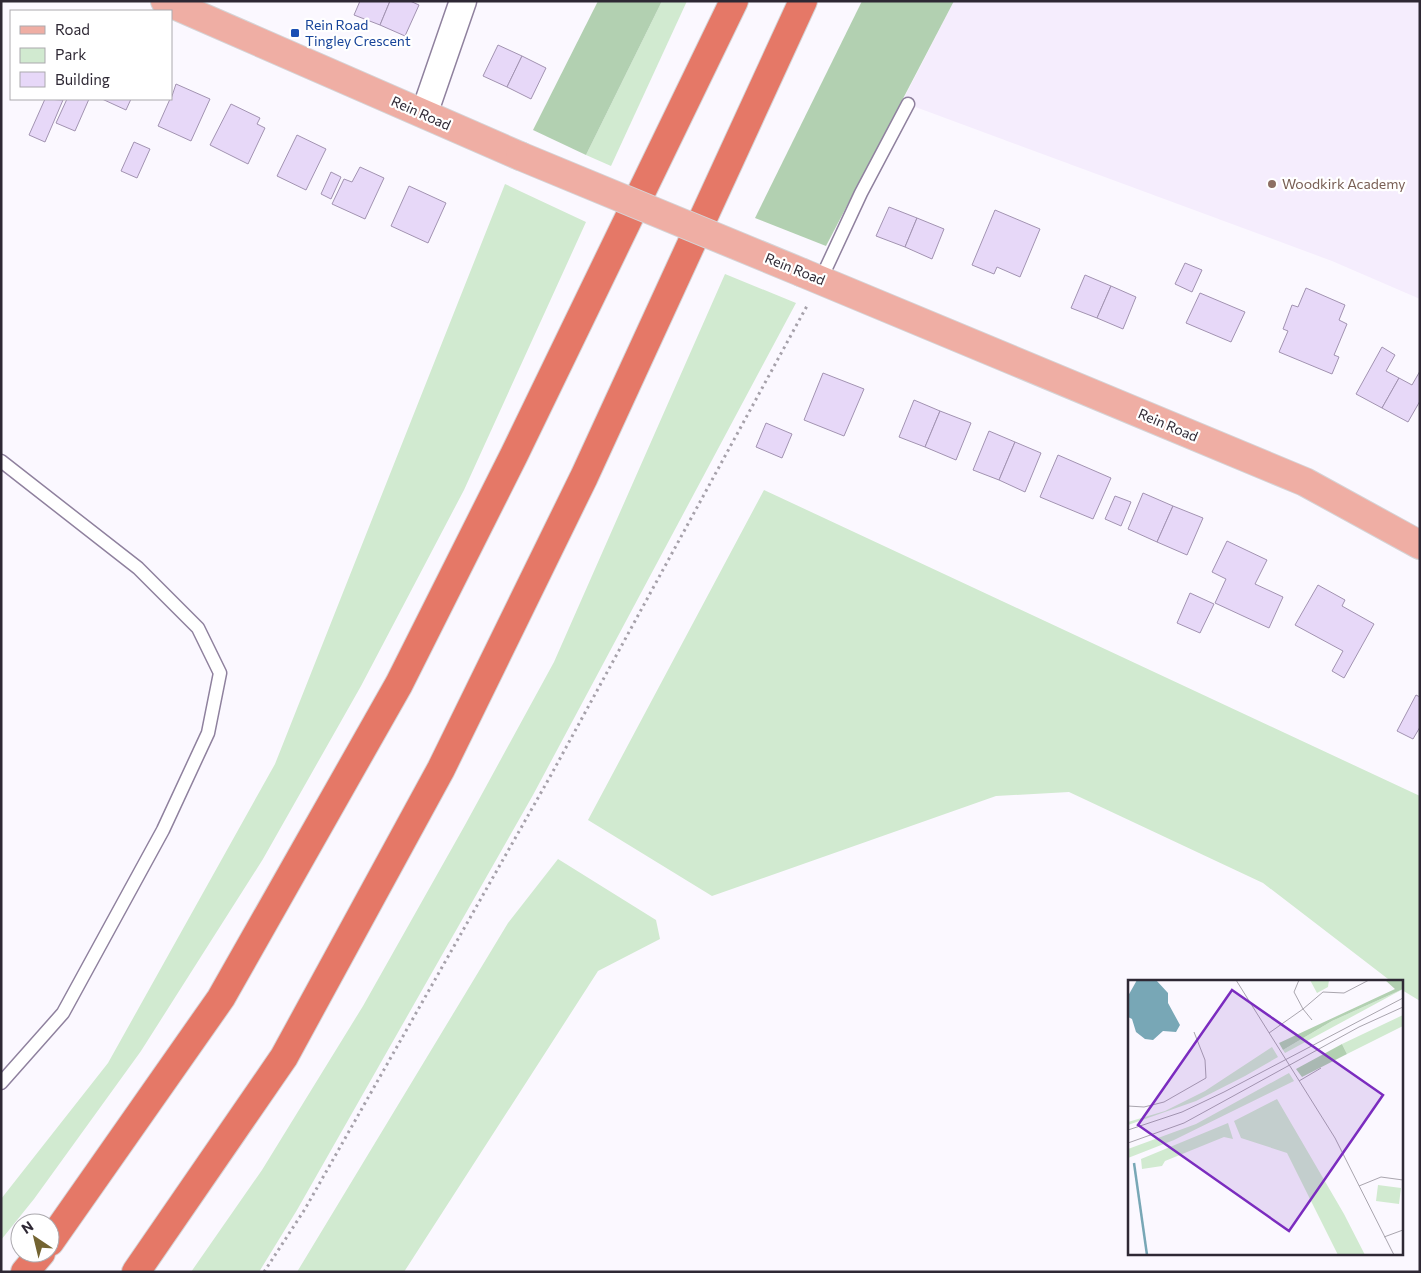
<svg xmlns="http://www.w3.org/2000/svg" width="1421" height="1273" font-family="Commissioner,sans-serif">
<rect width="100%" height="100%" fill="#fbf8ff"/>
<path fill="#f5edfd" d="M954,1H1420V299L1332,261L902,102Z"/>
<g fill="#d1ead0">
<path d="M662,1H687L611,166L586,155Z"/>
<path d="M505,184L586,222L464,490L361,686L263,859L141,1051L34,1199L1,1240V1199L108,1063L275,764Z"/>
<path d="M725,274L796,303L533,795L297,1210L259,1272H191L262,1170L363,1006L465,825L554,662Z"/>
<path d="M764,490L1420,796V1001L1402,990V982H1392L1263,883L1069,792L996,796L712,896L588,820Z"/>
<path d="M558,859L656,920L660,939L598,971L404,1272H297L508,923Z"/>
</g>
<g fill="#b2d0b1">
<path d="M598,1H662L586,155L533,130Z"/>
<path d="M862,1H954L826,246L755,218Z"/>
</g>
<g fill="#e7d8f8" stroke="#a293b1">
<path d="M360,1H390L380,25L354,15Z"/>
<path d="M390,1H410L419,5L405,36L380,25Z"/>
<path d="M498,45L522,56L507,87L483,76Z"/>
<path d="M522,56L546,68L531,99L507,87Z"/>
<path d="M176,84L210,99L191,141L158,126L170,99H171Z"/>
<path d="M45,99L63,100L45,142L29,135Z"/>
<path d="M67,99H89L75,131L56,123Z"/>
<path d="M102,99H131L126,110Z"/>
<path d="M231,104L260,118L257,124L265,128L248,164L210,145Z"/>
<path d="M297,135L326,149L306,190L277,176Z"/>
<path d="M134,142L150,149L137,178L121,171Z"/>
<path d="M360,167L384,178L365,219L332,204L344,179L352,182Z"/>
<path d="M331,172L341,177L331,199L321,194Z"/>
<path d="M409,186L446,203L428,243L391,226Z"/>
<path d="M889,207L917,218L905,247L876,236Z"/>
<path d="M995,210L1040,229L1020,277L997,267L994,274L972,265Z"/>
<path d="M917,218L944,229L932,259L905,247Z"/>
<path d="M1185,263L1202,270L1192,292L1175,284Z"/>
<path d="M1085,275L1111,286L1097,318L1071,308Z"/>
<path d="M1111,286L1136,297L1123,329L1097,318Z"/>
<path d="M1306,288L1345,305L1339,320L1347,324L1334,355L1339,357L1332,374L1279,352L1288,331L1283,329L1292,305L1298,307Z"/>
<path d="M1200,293L1245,312L1231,342L1186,323Z"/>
<path d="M1382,347L1395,355L1386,371L1399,378L1382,408L1356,394Z"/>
<path d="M1420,371V401L1408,422L1382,408L1399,378L1412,385Z"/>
<path d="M823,373L864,389L844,436L804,420Z"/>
<path d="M914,400L940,411L925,447L899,437Z"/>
<path d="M940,411L971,423L956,460L925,447Z"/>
<path d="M766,423L792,434L782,458L756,447Z"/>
<path d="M989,431L1015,442L999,480L973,470Z"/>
<path d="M1015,442L1041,453L1025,492L999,480Z"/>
<path d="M1058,455L1111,478L1093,519L1040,497Z"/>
<path d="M1143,493L1173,506L1157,542L1128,529Z"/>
<path d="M1115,496L1131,502L1121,526L1105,519Z"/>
<path d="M1173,506L1203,518L1187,555L1157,542Z"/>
<path d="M1227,541L1267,560L1255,584L1283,597L1269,628L1215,603L1226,579L1212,572Z"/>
<path d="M1318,585L1345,600L1342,606L1374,624L1344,678L1332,671L1343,651L1295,625Z"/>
<path d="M1190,593L1214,604L1200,633L1177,623Z"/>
<path d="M1416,695L1420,697V727L1413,739L1397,731Z"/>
</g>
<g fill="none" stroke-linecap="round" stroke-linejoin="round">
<g stroke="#8f819e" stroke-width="15">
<g id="service">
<path d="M821,279L861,193L908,104"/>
<path d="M1,461L138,568L198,628L220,673L208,733L163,830L63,1013L1,1083"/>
</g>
</g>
<g stroke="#8f819e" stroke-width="29">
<path id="minor" d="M424,114L463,1"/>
</g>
<g stroke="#d5d4d6" stroke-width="30">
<g id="primary">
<path d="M165,1L520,156"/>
<path d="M803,273L1305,482L1420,545"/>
</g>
</g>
<g stroke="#d5d4d6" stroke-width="30">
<g id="motorway">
<path d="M50,1242L221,998L399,684L514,455L734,1"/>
<path d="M25,1272L41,1253"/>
<path d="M136,1272L284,1057L441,769L584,477L803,1"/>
</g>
</g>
<path stroke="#a6a1aa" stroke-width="3" stroke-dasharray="2.5 4" stroke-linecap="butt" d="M264,1272L305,1209L551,775L808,304"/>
<use href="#service" stroke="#fff" stroke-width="12"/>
<use href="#minor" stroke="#fff" stroke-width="26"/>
<use href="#primary" stroke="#efaea4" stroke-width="28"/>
<use href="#motorway" stroke="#e57867" stroke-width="28"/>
<g stroke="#d5d4d6" stroke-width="30" stroke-linecap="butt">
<path id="primary-bridge" d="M520,156L803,273"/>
</g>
<use href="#primary-bridge" stroke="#efaea4" stroke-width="28"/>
</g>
<rect fill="#1a4fb4" stroke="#fff" stroke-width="2" x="290" y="28" width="10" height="10" rx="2.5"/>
<circle fill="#8d6e63" stroke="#fff" stroke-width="2" cx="1272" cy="184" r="5"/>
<g text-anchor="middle" stroke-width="4.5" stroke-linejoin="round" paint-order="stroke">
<g font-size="14" fill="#164399" stroke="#fff" text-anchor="start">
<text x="305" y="30">Rein Road<tspan x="305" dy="16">Tingley Crescent</tspan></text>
</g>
<g font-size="14" fill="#2e2834" stroke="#fff">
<text transform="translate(421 113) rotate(24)" y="5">Rein Road</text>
<text transform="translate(795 269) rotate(22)" y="5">Rein Road</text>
<text transform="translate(1168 425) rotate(23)" y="5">Rein Road</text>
</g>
<g font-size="14" fill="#785e54" stroke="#fff" text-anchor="start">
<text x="1282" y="189">Woodkirk Academy</text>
</g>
</g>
<g transform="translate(1128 980)">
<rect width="275" height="275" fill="#fbf8ff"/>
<path d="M182,0H201L200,7L189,13ZM275,9L157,73L155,70L204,41ZM275,35V46L219,74L214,64ZM144,67L150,77L117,96L68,121L0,145V142L37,131L77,111ZM161,93L166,101L46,160L0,178V169L68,144ZM149,119L216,234L237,275H210L159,173L113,158L106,141ZM100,143L105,159L96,157L37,181L34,186L14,189L13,179ZM250,205L273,208L271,224L248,221Z" fill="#d1ead0"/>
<path d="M257,0H274L275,9L204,41L155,70L151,63L267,9ZM214,64L219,74L174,97L168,89Z" fill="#b2d0b1"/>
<path d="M9,0H28L40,13V23L52,45L48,52L35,51L25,60L17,59L8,52L4,39L0,37V16Z" fill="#78a7b6"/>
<path fill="none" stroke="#78a7b6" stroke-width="2.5" d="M6,183L19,275"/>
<path fill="none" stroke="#a9a5ae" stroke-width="1" d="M108,0L207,158L266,275M184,40L175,29L195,12L216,13L241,0M141,53L175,29L166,12L171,0M171,101L193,88M0,126L16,127L36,122L78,98L77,80L66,52M0,150L54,132L96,112L275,18M0,163L56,143L231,47L275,27M231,206L253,197L275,200M256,257L275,250"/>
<path fill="#7b2cbf" fill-opacity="0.15" stroke="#7b2cbf" stroke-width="2.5" d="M104,10L255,115L161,251L10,145Z"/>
<rect width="275" height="275" fill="none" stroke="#2e2834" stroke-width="2.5"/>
</g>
<rect width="1421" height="1273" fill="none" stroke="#2e2834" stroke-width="5"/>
<rect x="10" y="10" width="162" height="90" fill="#ffffff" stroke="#aba9ae"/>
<rect x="20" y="26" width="25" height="8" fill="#efaea4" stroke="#aba9ae"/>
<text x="55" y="35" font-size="15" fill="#2e2834">Road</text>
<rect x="20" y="48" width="25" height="15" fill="#d1ead0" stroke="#aba9ae"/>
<text x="55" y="60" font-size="15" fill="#2e2834">Park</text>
<rect x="20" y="72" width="25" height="15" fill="#e7d8f8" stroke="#aba9ae"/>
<text x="55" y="85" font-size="15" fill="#2e2834">Building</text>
<g transform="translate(35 1238) rotate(325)"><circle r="24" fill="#ffffff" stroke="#aba9ae"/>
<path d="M0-4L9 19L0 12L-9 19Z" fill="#736431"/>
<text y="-8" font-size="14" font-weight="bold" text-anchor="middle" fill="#2e2834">N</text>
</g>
</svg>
